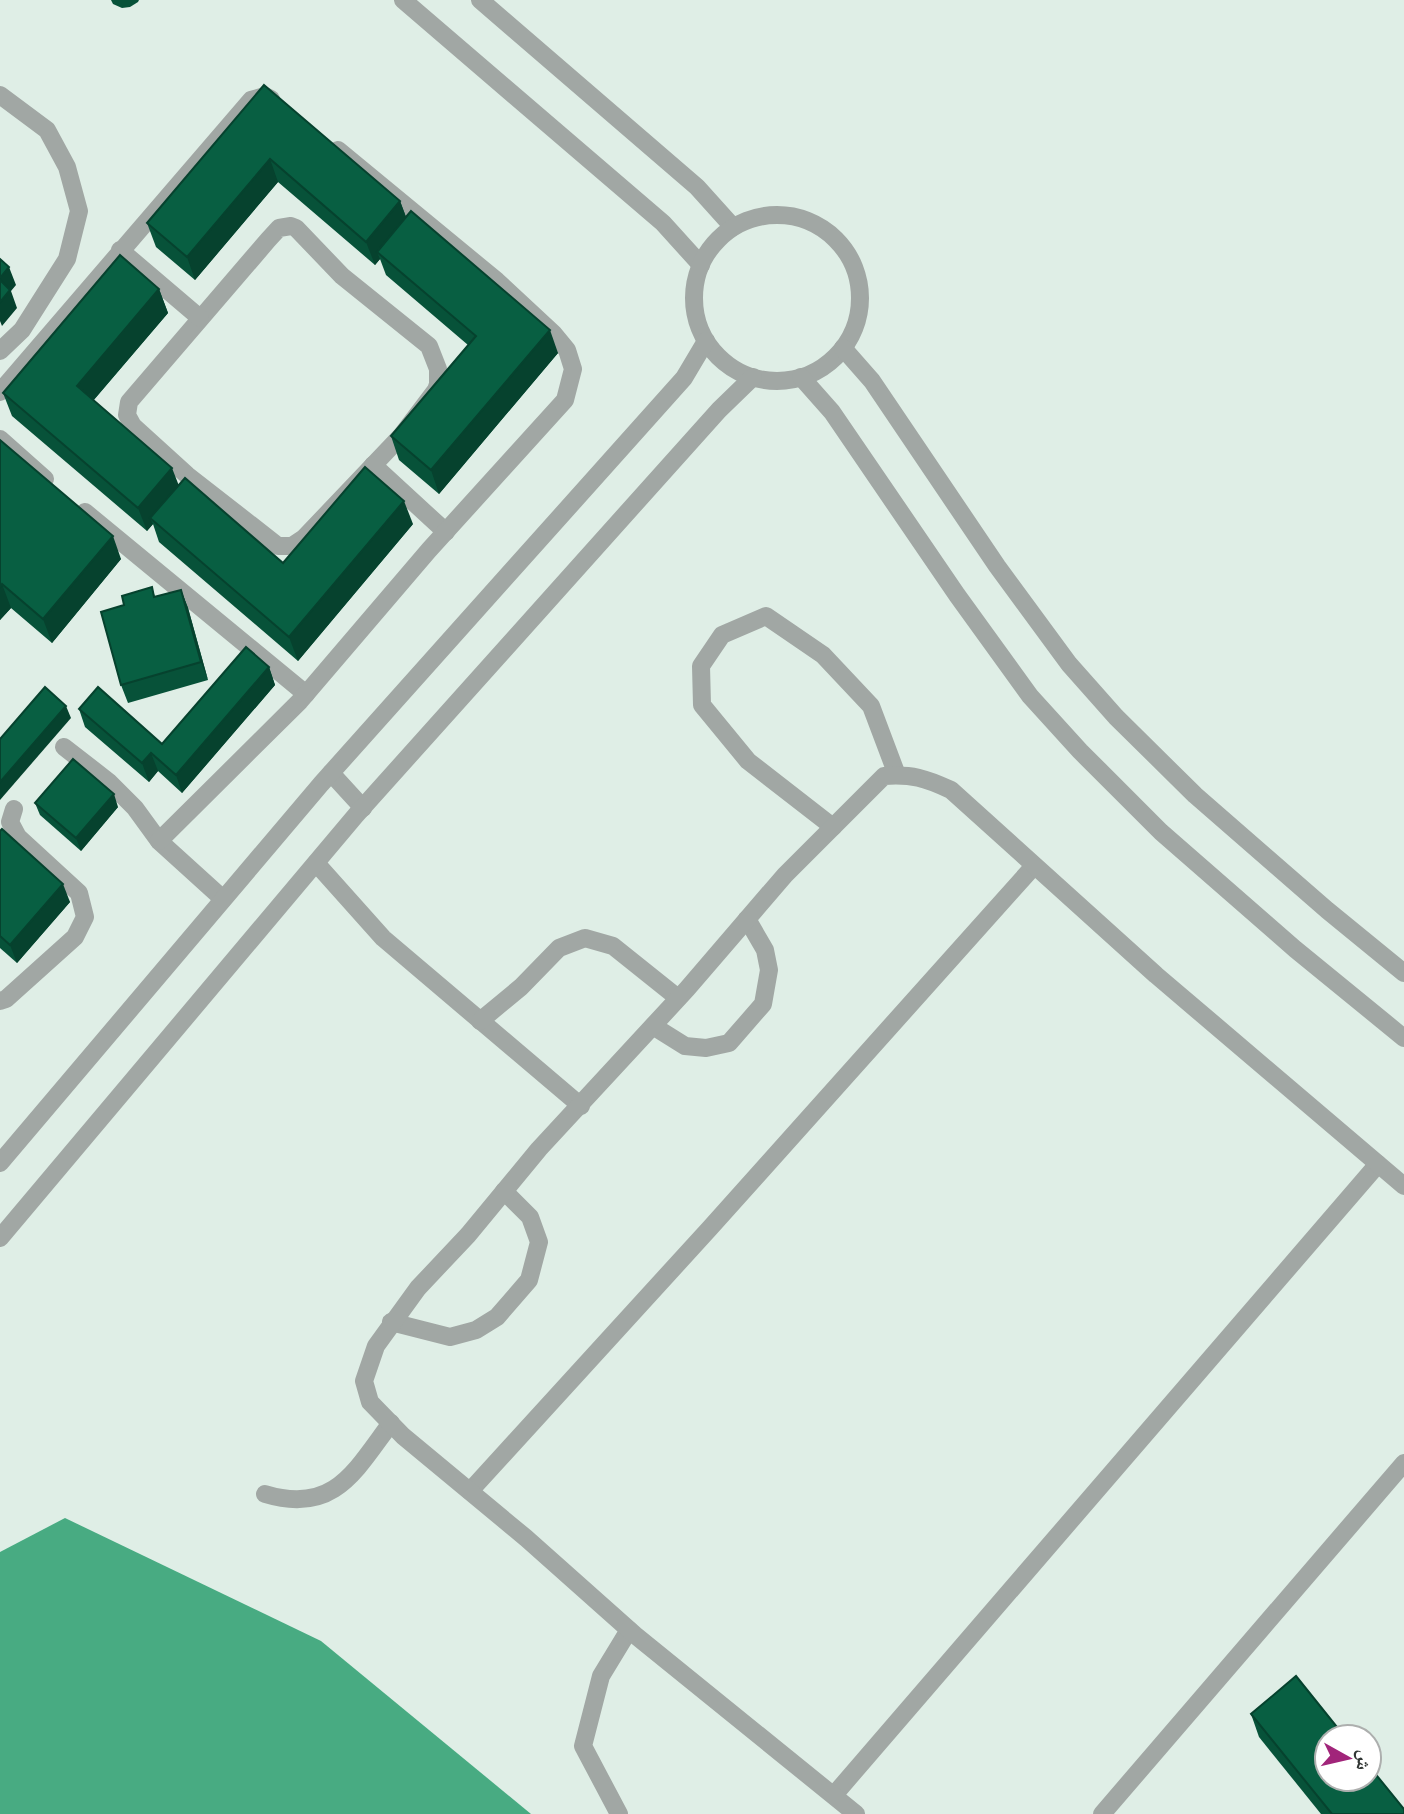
<svg xmlns="http://www.w3.org/2000/svg" width="1404" height="1814" font-family="Karla,'Noto Naskh Arabic',sans-serif">
<rect width="100%" height="100%" fill="#dfeee6"/>
<path fill="#48ab82" d="M65,1518L321,1641L531,1814H0V1552Z"/>
<g fill="none" stroke-linecap="round" stroke-linejoin="round">
<g stroke="#a1a7a4" stroke-width="18">
<path d="M0,95L47,130L67,167L79,211L67,259L22,330L0,351"/>
<path d="M291,226L296,228L342,276L429,346L438,369V384L436,390L402,435L304,538L292,546H278L187,475L133,426L127,415L129,402L268,240L279,228Z"/>
<path d="M120,250L200,318"/>
<path d="M0,392L251,100L265,96L271,99"/>
<path d="M0,439L45,479"/>
<path d="M373,465L446,532"/>
<path d="M85,512L306,694"/>
<path d="M64,747L109,782L135,808L159,841L223,899"/>
<path d="M833,827L748,761L702,705L701,666L722,635L766,616L823,655L871,706L897,775"/>
<path d="M159,841L300,701L429,550L565,400L573,369L567,350L553,333L497,281L338,150"/>
<path d="M316,863L383,938L581,1106"/>
<path d="M0,1001L6,999L75,937L85,917L79,893L18,837L10,822L14,809"/>
<path d="M480,1021L521,987L559,948L585,938L613,946L678,998"/>
<path d="M653,1026L685,1046L706,1048L729,1043L763,1004L769,970L765,950L747,919"/>
<path d="M391,1322L450,1337L476,1330L497,1317L529,1280L539,1242L530,1217L504,1191"/>
<path d="M470,1491L710,1228L1034,866"/>
<path d="M265,1494C334,1515 355,1471 391,1423"/>
<path d="M834,1795L1378,1164"/>
<path d="M619,1814L583,1746L601,1676L629,1630"/>
<path d="M856,1814L635,1635L526,1538L403,1436L370,1402L364,1381L376,1346L418,1288L468,1235L539,1149L687,989L785,875L884,776C912,774 925,778 951,790L1156,975L1404,1186"/>
<path d="M1102,1814L1404,1463"/>
</g>
<g stroke="#a1a7a4" stroke-width="18">
<path d="M403,0L663,223L701,265"/>
<path d="M480,0L697,187L733,227"/>
<circle cx="777" cy="298" r="83"/>
<path d="M843,348L872,381L997,566L1069,664L1116,717L1195,795L1327,910L1404,973"/>
<path d="M801,377L832,412L957,595L1030,696L1080,751L1161,832L1295,949L1404,1038"/>
<path d="M331,773L363,808"/>
<path d="M0,1163L321,784L684,378L706,341"/>
<path d="M0,1238L356,815L719,410L753,377"/>
</g>
</g>
<g fill="#075239">
<path d="M111,0H139L138,2L130,7L122,8L113,4Z"/>
<path d="M264,85L400,201L406,217L558,353L439,494L399,460L391,436L468,345L386,275L380,259L375,265L278,182L195,280L156,247L147,223Z"/>
<path d="M159,289L168,313L93,401L179,485L283,563L413,524L298,661L159,542L153,524L147,531L12,416L3,393Z"/>
<path d="M0,440L121,559L52,643L11,608L0,620Z"/>
<path d="M152,587L155,597L181,590L188,608L208,680L128,703L121,685Z"/>
<path d="M269,667L275,685L182,793L158,771L149,782L85,727L79,709L162,744Z"/>
<path d="M35,803L118,807L81,851L40,815Z"/>
<path d="M0,831L70,902L17,963L0,948Z"/>
<path d="M1251,1714L1404,1814H1321L1259,1737Z"/>
</g>
<g fill="#06422e">
<path d="M270,159L278,182L195,280L187,257Z"/>
<path d="M400,201L409,225L377,252L380,259L375,265L366,242Z"/>
<path d="M9,267L16,285L11,291L17,308L2,326L0,321V278Z"/>
<path d="M159,289L168,313L85,410L77,386Z"/>
<path d="M550,330L558,353L439,494L431,470Z"/>
<path d="M172,468L181,491L150,518L153,524L147,531L138,508Z"/>
<path d="M404,501L413,524L298,661L289,637Z"/>
<path d="M113,536L121,559L52,643L43,619Z"/>
<path d="M2,584L11,608L0,620V587Z"/>
<path d="M181,590L188,608L208,680L201,662Z"/>
<path d="M269,667L275,685L182,793L176,775Z"/>
<path d="M66,706L71,718L0,800V782Z"/>
<path d="M151,753L158,771L149,782L142,763Z"/>
<path d="M114,794L118,807L81,851L76,838Z"/>
<path d="M63,884L70,902L17,963L10,945Z"/>
</g>
<g fill="#085f42" stroke="#06422e" stroke-width="2">
<path d="M264,85L400,201L366,242L270,159L187,257L147,223Z"/>
<path d="M411,211L550,330L431,470L391,436L476,336L377,252Z"/>
<path d="M120,255L159,289L77,386L172,468L138,508L3,393Z"/>
<path d="M0,259L9,267L0,278Z"/>
<path d="M0,280L10,290L0,302Z"/>
<path d="M0,440L113,536L43,619L2,584L0,587Z"/>
<path d="M365,467L404,501L289,637L150,518L185,478L283,563Z"/>
<path d="M152,587L154,597L181,590L201,662L121,685L101,612L124,605L122,596Z"/>
<path d="M246,647L269,667L176,775L151,753L142,763L79,709L98,687L162,744Z"/>
<path d="M45,687L66,706L0,782V739Z"/>
<path d="M73,759L114,794L76,838L35,803Z"/>
<path d="M2,829L63,884L10,945L0,936V831Z"/>
<path d="M1296,1676L1345,1737H1327V1779H1369V1766L1404,1809V1814H1332L1251,1714Z"/>
</g>
<g transform="translate(1348 1758) rotate(98)"><circle r="33" fill="#ffffff" stroke="#adafae" stroke-width="2"/>
<path d="M0-5L12 26L0 18L-12 26Z" fill="#a1257a"/>
<text y="-10" font-size="19" font-weight="bold" text-anchor="middle" fill="#313634">ش</text>
</g>
</svg>
